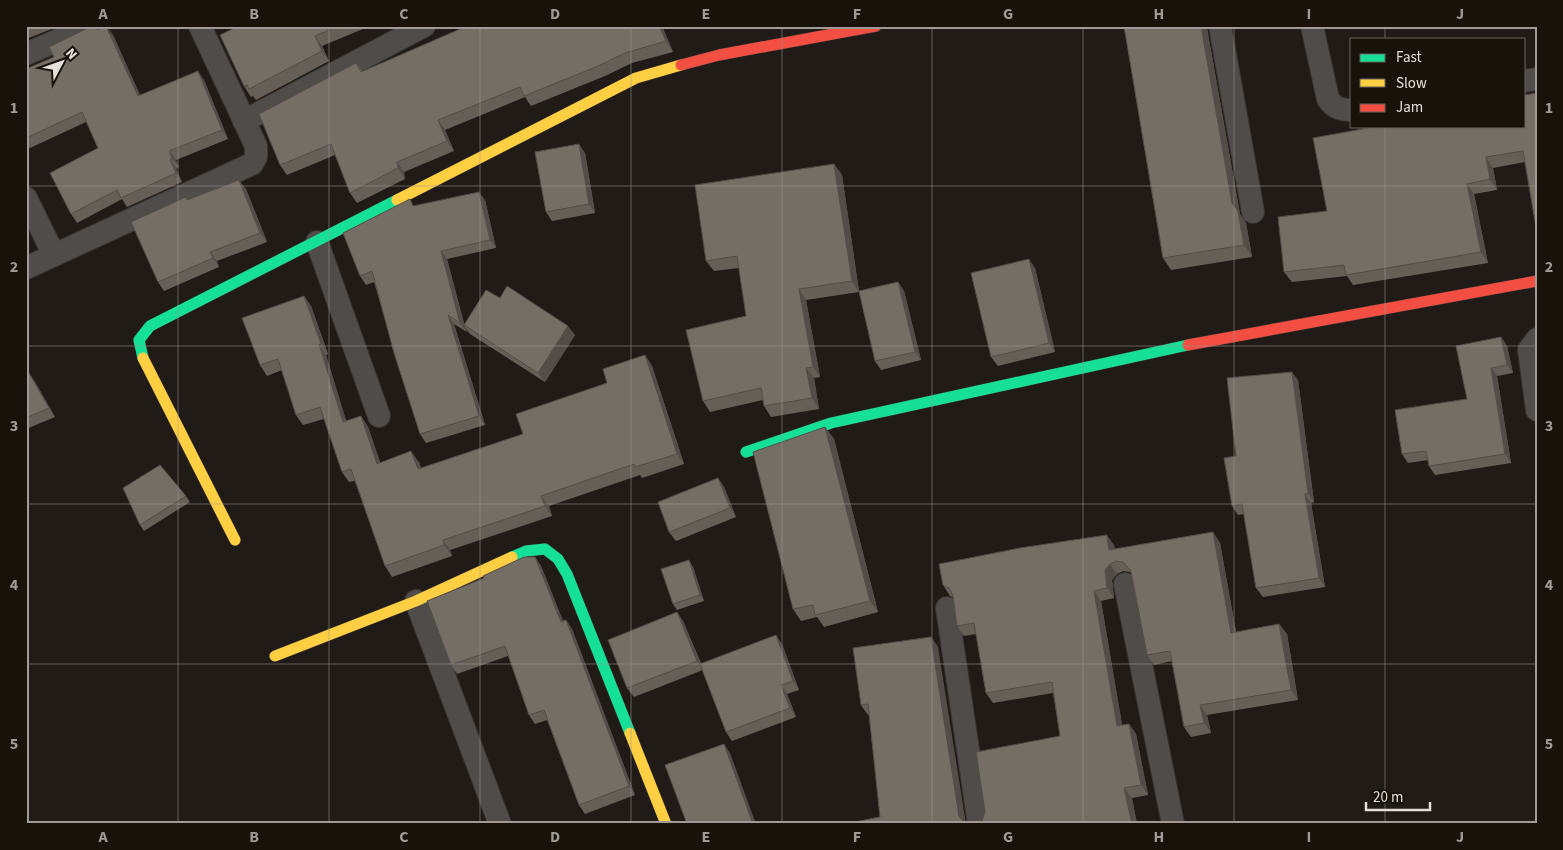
<svg xmlns="http://www.w3.org/2000/svg" width="1563" height="850" font-family="'Source Sans 3',sans-serif">
<rect width="100%" height="100%" fill="#201b16"/>
<g fill="none" stroke-linecap="round" stroke-linejoin="round">
<g stroke="#393532" stroke-width="24">
<g id="street">
<path d="M1220,26L1253,212"/>
<path d="M1312,26L1328,99C1334,108 1341,110 1352,110"/>
<path d="M26,54L91,26"/>
<path d="M1524,81L1537,79"/>
<path d="M244,121L424,26"/>
<path d="M26,198L54,255"/>
<path d="M317,242L379,416"/>
<path d="M26,268L252,164L256,157V146L200,26"/>
<path d="M1537,339L1529,350L1537,410"/>
<path d="M1125,584L1173,824"/>
<path d="M416,601L500,824"/>
<path d="M947,608L979,824"/>
</g>
</g>
<g stroke="#393532" stroke-width="12">
<g id="fast">
<path d="M143,358L139,340L150,326L397,200"/>
<path d="M746,452L831,423L1188,345"/>
<path d="M512,557L526,551L545,549L558,559L567,574L630,733"/>
</g>
</g>
<g stroke="#393532" stroke-width="12">
<g id="slow">
<path d="M397,200L636,78L681,65"/>
<path d="M143,358L235,540"/>
<path d="M275,656L416,601L512,557"/>
<path d="M630,733L666,824"/>
</g>
</g>
<g stroke="#393532" stroke-width="12">
<g id="jam">
<path d="M681,65L719,55L876,26"/>
<path d="M1188,345L1537,281"/>
</g>
</g>
<use href="#street" stroke="#504c49" stroke-width="22"/>
<use href="#fast" stroke="#16e098" stroke-width="11"/>
<use href="#slow" stroke="#ffcf43" stroke-width="11"/>
<use href="#jam" stroke="#f24e42" stroke-width="11"/>
</g>
<g fill="#655f57">
<path d="M26,26H59L26,39Z"/>
<path d="M96,26L98,30L113,35L140,95L204,80L228,139L176,160L179,167L176,169L182,182L127,207L122,199L77,223L71,214L98,148L86,122L30,148L26,144V69L54,57Z"/>
<path d="M239,26H370L322,46L329,61L256,100L253,96L251,97L244,86Z"/>
<path d="M662,26L673,52L632,63L605,76L531,106L525,97L445,130L454,151L404,172L405,179L357,203L350,193L335,155L287,175L280,165L356,63L362,71Z"/>
<path d="M1124,26H1207V28L1240,214L1246,223L1252,257L1171,270L1163,258Z"/>
<path d="M1524,126L1525,162L1493,168L1497,190L1474,194L1488,263L1353,285L1347,276L1292,282L1284,272L1327,211Z"/>
<path d="M585,153L595,213L552,221L546,212Z"/>
<path d="M834,164L842,175L859,291L898,282L904,291L921,360L881,370L875,361L859,292L806,300L820,377L814,378L819,409L771,417L764,406L763,400L710,412L703,401L746,316L739,268L714,271L706,261Z"/>
<path d="M246,189L267,242L217,261L219,267L164,291L158,282L188,200Z"/>
<path d="M485,200L496,248L447,259L464,324L500,298L575,335L545,382L470,334L465,328L467,332L454,324L485,425L426,443L420,434L374,282L366,285L360,276L415,206Z"/>
<path d="M1035,268L1055,352L998,366L991,357Z"/>
<path d="M304,296L311,306L328,354L326,355L346,421L361,416L368,427L380,462H419L421,468L523,434L607,383L645,355L652,366L684,464L642,478L640,475L549,506L552,516L450,550L452,556L392,577L385,566L355,481L349,482L342,472L324,419L303,425L296,415L282,370L267,376L260,365Z"/>
<path d="M1501,337L1507,346L1513,373L1497,376L1511,463L1435,475L1429,466L1428,460L1408,463L1402,454L1467,399Z"/>
<path d="M26,374L35,382L55,417L26,429Z"/>
<path d="M1298,380L1314,502L1311,503L1325,587L1263,597L1256,588L1244,514L1238,515L1232,506L1236,456Z"/>
<path d="M825,427L834,439L878,612L824,627L817,617L801,621L793,609Z"/>
<path d="M718,478L724,487L736,517L676,541L669,532Z"/>
<path d="M186,496L190,502L144,531L140,525Z"/>
<path d="M1213,532L1220,543L1236,632L1279,624L1287,634L1298,700L1207,715L1211,733L1191,737L1184,727L1172,661L1154,665L1147,655L1131,574L1130,572L1123,571L1117,574L1112,580L1114,598L1101,601L1122,725L1129,724L1136,734L1148,795L1132,798L1137,824H981L1060,736L1053,693L993,703L986,693L976,634L964,636L957,626L953,597L950,596L943,585L1114,545L1115,549Z"/>
<path d="M535,557L541,566L563,621L566,620L572,629L635,795L585,814L579,805L547,720L535,724L529,715L508,656L457,674L451,665Z"/>
<path d="M693,567L704,601L677,610L673,604Z"/>
<path d="M677,612L683,621L701,663L782,644L799,690L787,694L796,717L732,741L726,732L703,670L634,697L627,688Z"/>
<path d="M931,637L938,647L880,817L869,715H868L861,705Z"/>
</g>
<g fill="#524d47">
<path d="M107,26L113,35L144,105L138,96Z"/>
<path d="M659,26H662L673,52L666,41Z"/>
<path d="M1201,26H1207V28L1240,214L1246,223L1252,257L1244,245L1232,203Z"/>
<path d="M315,36L322,46L329,61L322,51Z"/>
<path d="M198,71L204,80L228,139L222,130Z"/>
<path d="M438,120L445,130L454,151L447,141Z"/>
<path d="M579,144L585,153L595,213L589,204Z"/>
<path d="M169,151L176,160L179,167L172,158Z"/>
<path d="M1486,157L1493,168L1497,190L1490,179Z"/>
<path d="M170,160L176,169L182,182L176,173Z"/>
<path d="M397,162L404,172L405,179L398,168Z"/>
<path d="M834,164L842,175L859,292L852,281Z"/>
<path d="M239,180L246,189L267,242L260,233Z"/>
<path d="M1467,184L1474,194L1488,263L1481,252Z"/>
<path d="M479,192L485,200L496,248L490,240Z"/>
<path d="M441,251L447,259L465,326L464,325L467,332L460,323Z"/>
<path d="M210,252L217,261L219,267L213,258Z"/>
<path d="M1029,259L1035,268L1055,352L1049,343Z"/>
<path d="M898,282L904,291L921,360L915,352Z"/>
<path d="M799,289L806,300L820,377L813,367Z"/>
<path d="M304,296L311,306L328,354L321,344Z"/>
<path d="M448,315L454,324L485,425L479,416Z"/>
<path d="M568,326L575,335L545,382L538,373Z"/>
<path d="M1501,337L1507,346L1513,373L1507,365Z"/>
<path d="M319,344L326,355L350,433L343,422Z"/>
<path d="M645,355L652,366L684,464L677,454Z"/>
<path d="M806,368L814,378L819,409L812,398Z"/>
<path d="M1491,368L1497,376L1511,463L1505,454Z"/>
<path d="M1292,372L1298,380L1314,502L1308,493Z"/>
<path d="M29,373L35,382L55,417L49,408Z"/>
<path d="M361,416L368,427L384,474L377,464Z"/>
<path d="M825,427L834,439L878,612L870,601Z"/>
<path d="M411,451L419,462L425,480L418,469Z"/>
<path d="M718,478L724,487L736,517L730,508Z"/>
<path d="M1305,494L1311,503L1325,587L1319,578Z"/>
<path d="M541,496L549,506L552,516L545,506Z"/>
<path d="M1213,532L1220,543L1238,643L1231,633Z"/>
<path d="M1107,535L1114,545L1116,560L1109,550Z"/>
<path d="M443,540L450,550L452,556L444,545Z"/>
<path d="M535,557L541,566L567,631L561,622Z"/>
<path d="M689,560L693,567L704,601L700,595Z"/>
<path d="M1110,564L1117,574L1112,580L1114,598L1107,588L1105,570Z"/>
<path d="M1094,591L1101,601L1124,736L1117,726Z"/>
<path d="M677,612L683,621L703,670L697,661Z"/>
<path d="M566,620L572,629L635,795L629,786Z"/>
<path d="M1279,624L1287,634L1298,700L1291,690Z"/>
<path d="M776,635L782,644L799,690L793,681Z"/>
<path d="M931,637L938,647L966,824H964L959,816Z"/>
<path d="M781,685L787,694L796,717L790,708Z"/>
<path d="M1200,705L1207,715L1211,733L1204,723Z"/>
<path d="M1129,724L1136,734L1148,795L1141,785Z"/>
<path d="M724,744L730,753L756,824H753Z"/>
<path d="M1124,788L1132,798L1137,824H1132Z"/>
</g>
<g fill="#756e65" stroke="#524d47">
<path d="M92,26H96L97,30L106,26L138,96L198,71L222,130L169,151L172,158L170,160L176,173L121,198L117,190L71,214L50,173L98,148L82,112L26,138V69L54,57L49,47Z"/>
<path d="M239,26H338L315,36L322,51L249,89L247,85L244,86L220,35Z"/>
<path d="M467,26H659L666,41L625,53L598,66L524,96L520,87L438,120L447,141L397,162L398,168L350,193L331,144L280,165L259,114L356,63L361,72Z"/>
<path d="M1124,26H1201L1232,203L1238,211L1244,245L1163,258Z"/>
<path d="M1537,93V233L1523,151L1486,157L1490,179L1467,184L1481,252L1346,275L1344,265L1284,272L1278,217L1327,211L1313,138L1379,126H1524V95Z"/>
<path d="M579,144L589,204L546,212L535,152Z"/>
<path d="M834,164L852,281L799,289L813,367L806,368L812,398L764,406L761,388L703,401L686,330L746,316L737,256L706,261L695,185Z"/>
<path d="M239,180L260,233L210,252L213,258L158,282L131,222L186,197L187,200Z"/>
<path d="M479,192L490,240L441,251L460,323L448,315L479,416L420,434L394,353L372,271L360,276L343,233L410,199L413,206Z"/>
<path d="M1029,259L1049,343L991,357L971,273Z"/>
<path d="M898,282L915,352L875,361L859,291Z"/>
<path d="M507,286L568,326L538,373L464,325L486,290L500,298Z"/>
<path d="M304,296L321,344H319L343,422L361,416L377,464L411,451L418,469L523,434L516,414L607,383L603,369L645,355L677,454L635,467L634,464L541,496L545,506L443,540L444,545L385,566L351,469L342,472L320,407L296,415L278,359L260,365L242,318Z"/>
<path d="M1501,337L1507,365L1491,368L1505,454L1429,466L1426,451L1402,454L1395,410L1467,399L1456,346Z"/>
<path d="M1292,372L1308,493L1305,494L1319,578L1256,588L1242,504L1232,506L1224,458L1236,456L1227,378Z"/>
<path d="M29,373L49,408L26,418V374Z"/>
<path d="M825,427L870,601L815,615L813,605L793,609L753,452Z"/>
<path d="M160,465L186,496L140,525L123,488Z"/>
<path d="M718,478L730,508L669,532L658,502Z"/>
<path d="M1213,532L1231,633L1279,624L1291,690L1200,705L1204,723L1184,727L1170,651L1147,655L1131,571L1123,562L1116,561L1110,564L1105,570L1107,588L1094,591L1117,726L1129,724L1141,785L1124,788L1132,824H981L985,812L976,752L1060,736L1052,682L986,693L974,623L957,626L953,596L950,589L943,585L939,564L1020,548L1107,535L1109,550Z"/>
<path d="M524,557H535L561,622L566,620L629,786L579,805L544,710L529,715L505,646L451,665L427,601L484,578L483,576Z"/>
<path d="M689,560L700,595L673,604L661,569Z"/>
<path d="M677,612L697,661L627,688L608,640Z"/>
<path d="M776,635L793,681L781,685L790,708L726,732L700,664Z"/>
<path d="M931,637L959,816L965,824H844L880,817L868,704L861,705L853,648Z"/>
<path d="M724,744L753,824H687L665,765Z"/>
</g>
<path fill="none" stroke="#9f9a95" stroke-width="1" stroke-opacity="0.55" d="M178,26V824M329,26V824M480,26V824M631,26V824M782,26V824M932,26V824M1083,26V824M1234,26V824M1385,26V39M1385,126V824M26,186H1537M26,346H1537M26,504H1537M26,664H1537"/>
<rect width="1563" height="850" fill="none" stroke="#19120a" stroke-width="55"/>
<rect x="1350" y="38" width="175" height="90" fill="#19120a" stroke="#6a645d"/>
<rect x="1360" y="54" width="25" height="8" fill="#16e098" stroke="#6a645d"/>
<text x="1396" y="62" font-size="15" fill="#e4dfd9">Fast</text>
<rect x="1360" y="79" width="25" height="8" fill="#ffcf43" stroke="#6a645d"/>
<text x="1396" y="88" font-size="15" fill="#e4dfd9">Slow</text>
<rect x="1360" y="104" width="25" height="8" fill="#f24e42" stroke="#6a645d"/>
<text x="1396" y="112" font-size="15" fill="#e4dfd9">Jam</text>
<g transform="translate(62 62) rotate(49)" stroke="#19120a" stroke-width="4" paint-order="stroke">
<path d="M0-4L9 19L0 12L-9 19Z" fill="#e4dfd9"/>
<text y="-8" font-size="14" font-weight="bold" text-anchor="middle" fill="#e4dfd9">N</text>
</g>
<path d="M1366 802v8h64v-8" fill="none" stroke="#e4dfd9" stroke-width="2.5"/>
<text x="1373" y="802" font-size="15" fill="#e4dfd9" stroke="#19120a" stroke-width="4" paint-order="stroke">20 m</text>
<rect x="28" y="28" width="1508" height="794" fill="none" stroke="#9f9a95" stroke-width="2"/>
<g font-size="16" text-anchor="middle" font-weight="bold" fill="#9f9a95">
<text x="103" y="19">A</text>
<text x="254" y="19">B</text>
<text x="404" y="19">C</text>
<text x="555" y="19">D</text>
<text x="706" y="19">E</text>
<text x="857" y="19">F</text>
<text x="1008" y="19">G</text>
<text x="1159" y="19">H</text>
<text x="1309" y="19">I</text>
<text x="1460" y="19">J</text>
<text x="14" y="113">1</text>
<text x="1549" y="113">1</text>
<text x="14" y="272">2</text>
<text x="1549" y="272">2</text>
<text x="14" y="431">3</text>
<text x="1549" y="431">3</text>
<text x="14" y="590">4</text>
<text x="1549" y="590">4</text>
<text x="14" y="749">5</text>
<text x="1549" y="749">5</text>
<text x="103" y="842">A</text>
<text x="254" y="842">B</text>
<text x="404" y="842">C</text>
<text x="555" y="842">D</text>
<text x="706" y="842">E</text>
<text x="857" y="842">F</text>
<text x="1008" y="842">G</text>
<text x="1159" y="842">H</text>
<text x="1309" y="842">I</text>
<text x="1460" y="842">J</text>
</g>
</svg>
